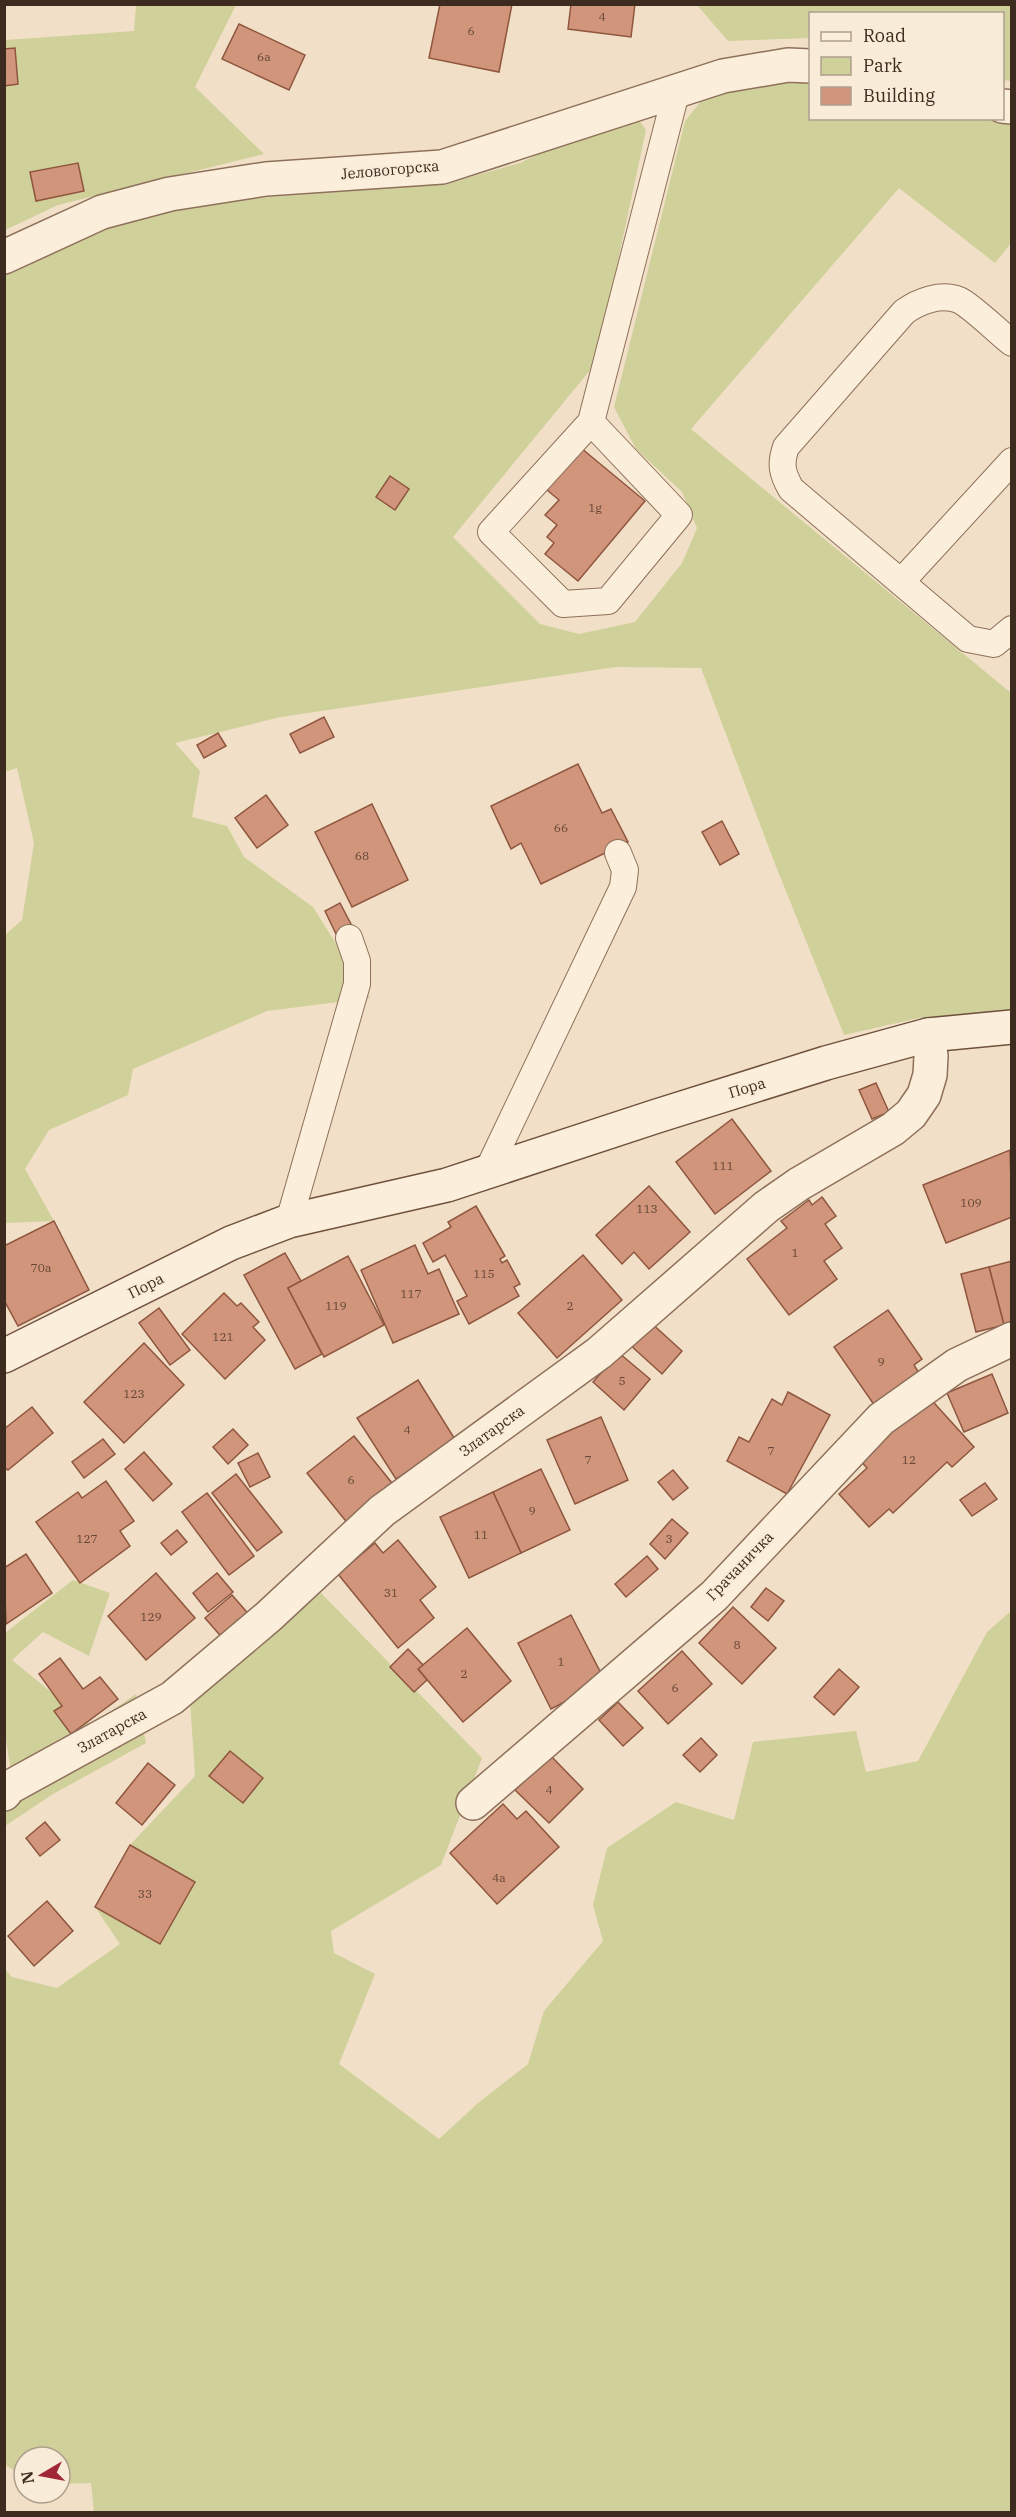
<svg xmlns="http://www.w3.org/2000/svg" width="1016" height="2517" font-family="'IBM Plex Serif',serif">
<rect width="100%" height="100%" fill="#f1e0c7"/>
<g fill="#d0d09a">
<path d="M136,5H236L195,87L264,154L58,205L5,230V40L134,31Z"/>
<path d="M697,5H1011V81L1003,80L1002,14H810V38L728,41Z"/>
<path d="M784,80L810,84V118H1011V243L995,263L899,188L691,429L1011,693V1010L919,1018L844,1035L775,864L701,668L616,667L281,717L175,743L200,771L192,817L227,826L244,857L313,907L370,998L267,1011L133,1069L128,1095L49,1130L25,1169L54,1221L5,1223V935L22,920L34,843L17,768L5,772V270L129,208L449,183L520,163L631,109L646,130L596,363L453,537L540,624L579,634L635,622L682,563L697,528L682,492L636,449L614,407L685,121L706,95Z"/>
<path d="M73,1580L110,1593L89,1656L43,1632L12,1660L91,1725L136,1694L146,1743L53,1794L5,1826V1780L11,1771L5,1734V1633Z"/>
<path d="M321,1593L482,1758L441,1865L331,1931L334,1953L375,1974L339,2064L439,2139L477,2104L528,2064L544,2011L603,1941L593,1905L607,1848L676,1802L734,1820L753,1742L856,1731L866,1772L918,1761L987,1632L1011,1611V2512H94L91,2483L60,2484V2457H24V2477L4,2464V1968L12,1977L57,1988L120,1944L95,1907L160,1944L195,1882L130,1845L195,1776L190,1700Z"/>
</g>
<g fill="#d1957b" stroke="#8f563f" stroke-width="1.5">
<path d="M440,4H512L499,72L429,58Z"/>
<path d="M571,4H635L631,37L568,29Z"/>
<path d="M239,24L305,55L289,90L222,59Z"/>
<path d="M15,48L18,84L4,86V49Z"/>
<path d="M78,163L84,191L36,201L30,172Z"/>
<path d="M581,448L645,501L578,581L545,554L554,543L547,537L557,525L545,515L559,500L547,490Z"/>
<path d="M390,476L409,489L395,510L376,497Z"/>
<path d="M324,717L334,737L300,753L290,734Z"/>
<path d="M218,733L226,746L204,758L197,745Z"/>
<path d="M578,764L602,813L611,809L628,842L541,884L521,843L511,849L491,806Z"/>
<path d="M266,795L288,825L257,848L235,818Z"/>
<path d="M372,804L408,880L352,907L315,832Z"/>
<path d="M722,821L739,854L720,865L702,832Z"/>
<path d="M340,903L353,928L337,936L325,911Z"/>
<path d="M876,1083L889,1112L872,1119L859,1090Z"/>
<path d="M732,1119L771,1171L715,1214L676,1162Z"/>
<path d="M1010,1150L1012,1217L946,1243L923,1185Z"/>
<path d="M649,1186L690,1232L649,1269L634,1252L622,1264L596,1235Z"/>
<path d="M822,1197L836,1216L825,1224L842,1248L824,1261L837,1279L789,1315L747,1259L787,1228L781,1221L809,1200L812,1205Z"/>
<path d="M476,1206L505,1256L500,1259L502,1263L507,1260L520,1284L514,1287L519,1296L469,1324L457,1301L467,1296L445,1255L433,1262L423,1243L451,1227L448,1222Z"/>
<path d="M54,1221L89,1290L18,1326L4,1300V1246Z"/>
<path d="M415,1245L428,1274L439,1269L459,1314L393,1343L361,1270Z"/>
<path d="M285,1253L301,1281L288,1288L322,1354L295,1369L244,1275Z"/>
<path d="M583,1255L622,1300L557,1358L518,1313Z"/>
<path d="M348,1256L384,1325L324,1357L288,1288Z"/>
<path d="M1012,1261V1323L1004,1325L989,1267Z"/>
<path d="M989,1267L1004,1325L976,1332L961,1274Z"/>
<path d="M224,1293L237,1306L241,1303L259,1322L253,1327L265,1340L225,1379L182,1334Z"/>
<path d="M159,1308L190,1350L170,1365L139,1323Z"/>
<path d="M888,1310L922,1359L914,1365L922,1378L877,1409L834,1347Z"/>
<path d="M649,1321L682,1351L662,1374L629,1344Z"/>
<path d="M144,1343L184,1385L124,1443L84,1402Z"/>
<path d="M619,1353L650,1379L624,1410L593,1382Z"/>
<path d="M992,1374L1008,1413L964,1432L947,1393Z"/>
<path d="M418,1380L456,1441L396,1479L357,1418Z"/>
<path d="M788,1392L830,1415L787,1494L727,1461L739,1437L749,1442L772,1399L782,1405Z"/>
<path d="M926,1394L974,1447L952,1467L947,1462L893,1513L889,1509L869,1527L839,1494L867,1468L857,1457Z"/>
<path d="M32,1407L53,1433L8,1470L4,1467V1429Z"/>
<path d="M601,1417L628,1480L575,1504L547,1440Z"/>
<path d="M233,1429L248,1445L228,1464L213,1447Z"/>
<path d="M354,1436L396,1488L349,1525L307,1473Z"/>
<path d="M103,1439L115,1454L84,1478L72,1462Z"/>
<path d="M144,1452L172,1484L153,1501L125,1469Z"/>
<path d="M258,1453L270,1477L250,1487L238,1463Z"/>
<path d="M541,1469L570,1530L521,1553L493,1492Z"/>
<path d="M673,1470L688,1488L673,1500L658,1482Z"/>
<path d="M236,1474L282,1532L257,1551L212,1493Z"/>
<path d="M106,1481L134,1521L120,1531L130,1546L80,1583L36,1522L78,1492L82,1498Z"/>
<path d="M985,1483L997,1499L972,1516L960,1500Z"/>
<path d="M493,1492L521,1553L469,1578L440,1517Z"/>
<path d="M207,1493L254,1556L229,1575L182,1512Z"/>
<path d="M672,1519L688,1533L665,1559L650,1544Z"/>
<path d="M177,1530L187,1542L171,1555L161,1543Z"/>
<path d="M398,1540L436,1587L420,1600L434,1618L398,1648L338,1574L375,1543L383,1553Z"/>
<path d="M26,1554L52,1593L6,1624L4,1568Z"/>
<path d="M647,1556L658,1569L626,1597L615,1584Z"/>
<path d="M156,1573L195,1618L146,1660L108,1616Z"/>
<path d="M217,1573L233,1592L208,1612L193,1593Z"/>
<path d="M766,1588L784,1601L768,1621L751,1607Z"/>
<path d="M232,1595L252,1618L225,1641L205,1618Z"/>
<path d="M733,1607L776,1648L742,1684L699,1643Z"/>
<path d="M571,1615L605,1681L551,1709L518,1643Z"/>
<path d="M467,1628L511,1681L463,1722L418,1669Z"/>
<path d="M408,1649L423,1665L418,1669L427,1680L414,1692L390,1667Z"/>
<path d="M682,1651L712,1684L668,1724L638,1691Z"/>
<path d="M60,1658L83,1689L100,1677L118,1699L71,1734L54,1711L62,1706L39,1674Z"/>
<path d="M839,1669L859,1687L834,1715L814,1697Z"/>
<path d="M618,1702L643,1728L623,1746L599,1720Z"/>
<path d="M701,1738L717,1755L700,1772L683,1755Z"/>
<path d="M230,1751L263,1778L243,1803L209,1776Z"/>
<path d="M550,1755L583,1789L549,1823L515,1790Z"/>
<path d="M148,1763L175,1785L142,1825L116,1803Z"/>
<path d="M503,1804L517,1819L526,1811L559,1847L497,1904L450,1853Z"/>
<path d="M45,1822L60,1840L40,1856L26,1838Z"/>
<path d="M130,1845L195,1882L160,1944L95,1907Z"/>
<path d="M47,1901L73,1931L34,1966L8,1936Z"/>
</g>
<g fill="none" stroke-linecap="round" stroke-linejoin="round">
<g stroke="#8e705b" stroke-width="28">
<g id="lane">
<path d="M1012,343C999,333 972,306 959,300C941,293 919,301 904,312L786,447C780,464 782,473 791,489L968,639L994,644L1012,629"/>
<path d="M591,422L491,532L563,604L608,601L679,515L591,422L677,89"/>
<path d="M901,582L1012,461"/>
<path d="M487,1172L623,887L625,870L618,853"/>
<path d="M289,1221L357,984V961L349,938"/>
</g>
</g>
<g stroke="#8e705b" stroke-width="36">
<g id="street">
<path d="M1002,106L1012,107"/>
<path d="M4,257L102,212L170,194L266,179L442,167L723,76L788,65L810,66"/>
<path d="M4,1794L10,1787L172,1698L268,1617L382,1511L599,1353L766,1207L799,1184L893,1129L911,1114L924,1095L930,1075L931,1056L928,1035"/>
<path d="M473,1803L714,1596L881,1419L957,1365L1012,1339"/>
</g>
</g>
<g stroke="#70513e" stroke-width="36">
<path id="secondary" d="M4,1356L231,1243L289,1221L447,1185L657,1116L826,1063L928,1035L1012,1027"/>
</g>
<use href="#lane" stroke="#fbeedb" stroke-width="26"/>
<use href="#street" stroke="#fbeedb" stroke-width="33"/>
<use href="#secondary" stroke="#fbeedb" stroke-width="33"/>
</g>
<g text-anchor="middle" stroke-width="4.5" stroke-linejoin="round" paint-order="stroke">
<g font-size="12" fill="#634636">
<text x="602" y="21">4</text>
<text x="471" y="35">6</text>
<text x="264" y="61">6a</text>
<text x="595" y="512">1g</text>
<text x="561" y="832">66</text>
<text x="362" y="860">68</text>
<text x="723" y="1170">111</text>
<text x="971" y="1207">109</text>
<text x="647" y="1213">113</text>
<text x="795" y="1257">1</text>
<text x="41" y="1272">70a</text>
<text x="484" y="1278">115</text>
<text x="411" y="1298">117</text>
<text x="336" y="1310">119</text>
<text x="570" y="1310">2</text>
<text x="223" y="1341">121</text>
<text x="881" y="1366">9</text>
<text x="622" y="1385">5</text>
<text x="134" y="1398">123</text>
<text x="407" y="1434">4</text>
<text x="771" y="1455">7</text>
<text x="588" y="1464">7</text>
<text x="909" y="1464">12</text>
<text x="351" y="1484">6</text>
<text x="532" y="1515">9</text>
<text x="481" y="1539">11</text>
<text x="87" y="1543">127</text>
<text x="669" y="1543">3</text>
<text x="391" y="1597">31</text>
<text x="151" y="1621">129</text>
<text x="737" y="1649">8</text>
<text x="561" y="1666">1</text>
<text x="464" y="1678">2</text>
<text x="675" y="1692">6</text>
<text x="549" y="1794">4</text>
<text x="499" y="1882">4a</text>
<text x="145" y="1898">33</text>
</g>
<g font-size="15" fill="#3e2b1f" stroke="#f8ebd7">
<text transform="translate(390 170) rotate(-5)" y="5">Јеловогорска</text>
<text transform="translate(747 1088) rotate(-17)" y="5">Пора</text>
<text transform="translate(146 1286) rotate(-27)" y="5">Пора</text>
<text transform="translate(492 1431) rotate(-36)" y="5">Златарска</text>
<text transform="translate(740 1566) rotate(-46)" y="5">Грачаничка</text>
<text transform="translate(112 1731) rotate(-29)" y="5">Златарска</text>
</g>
</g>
<rect width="1016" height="2517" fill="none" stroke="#3e2b1f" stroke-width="12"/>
<rect x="809" y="12" width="195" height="108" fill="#f8ebd7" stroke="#ae9e8d" stroke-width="1.5"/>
<rect x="821" y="32" width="30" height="9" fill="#fbeedb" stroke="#ae9e8d" stroke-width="1.5"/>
<text x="863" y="42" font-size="18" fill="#3e2b1f">Road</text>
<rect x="821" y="57" width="30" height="18" fill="#d0d09a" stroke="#ae9e8d" stroke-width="1.5"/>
<text x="863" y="72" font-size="18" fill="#3e2b1f">Park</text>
<rect x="821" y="87" width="30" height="18" fill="#d1957b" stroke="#ae9e8d" stroke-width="1.5"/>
<text x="863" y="102" font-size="18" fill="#3e2b1f">Building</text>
<g transform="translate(42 2475) rotate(260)"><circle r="28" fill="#f8ebd7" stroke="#ae9e8d" stroke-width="1.5"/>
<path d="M0-4.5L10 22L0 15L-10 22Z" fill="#a12736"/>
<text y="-9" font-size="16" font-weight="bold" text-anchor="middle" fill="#3e2b1f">N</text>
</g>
</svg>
